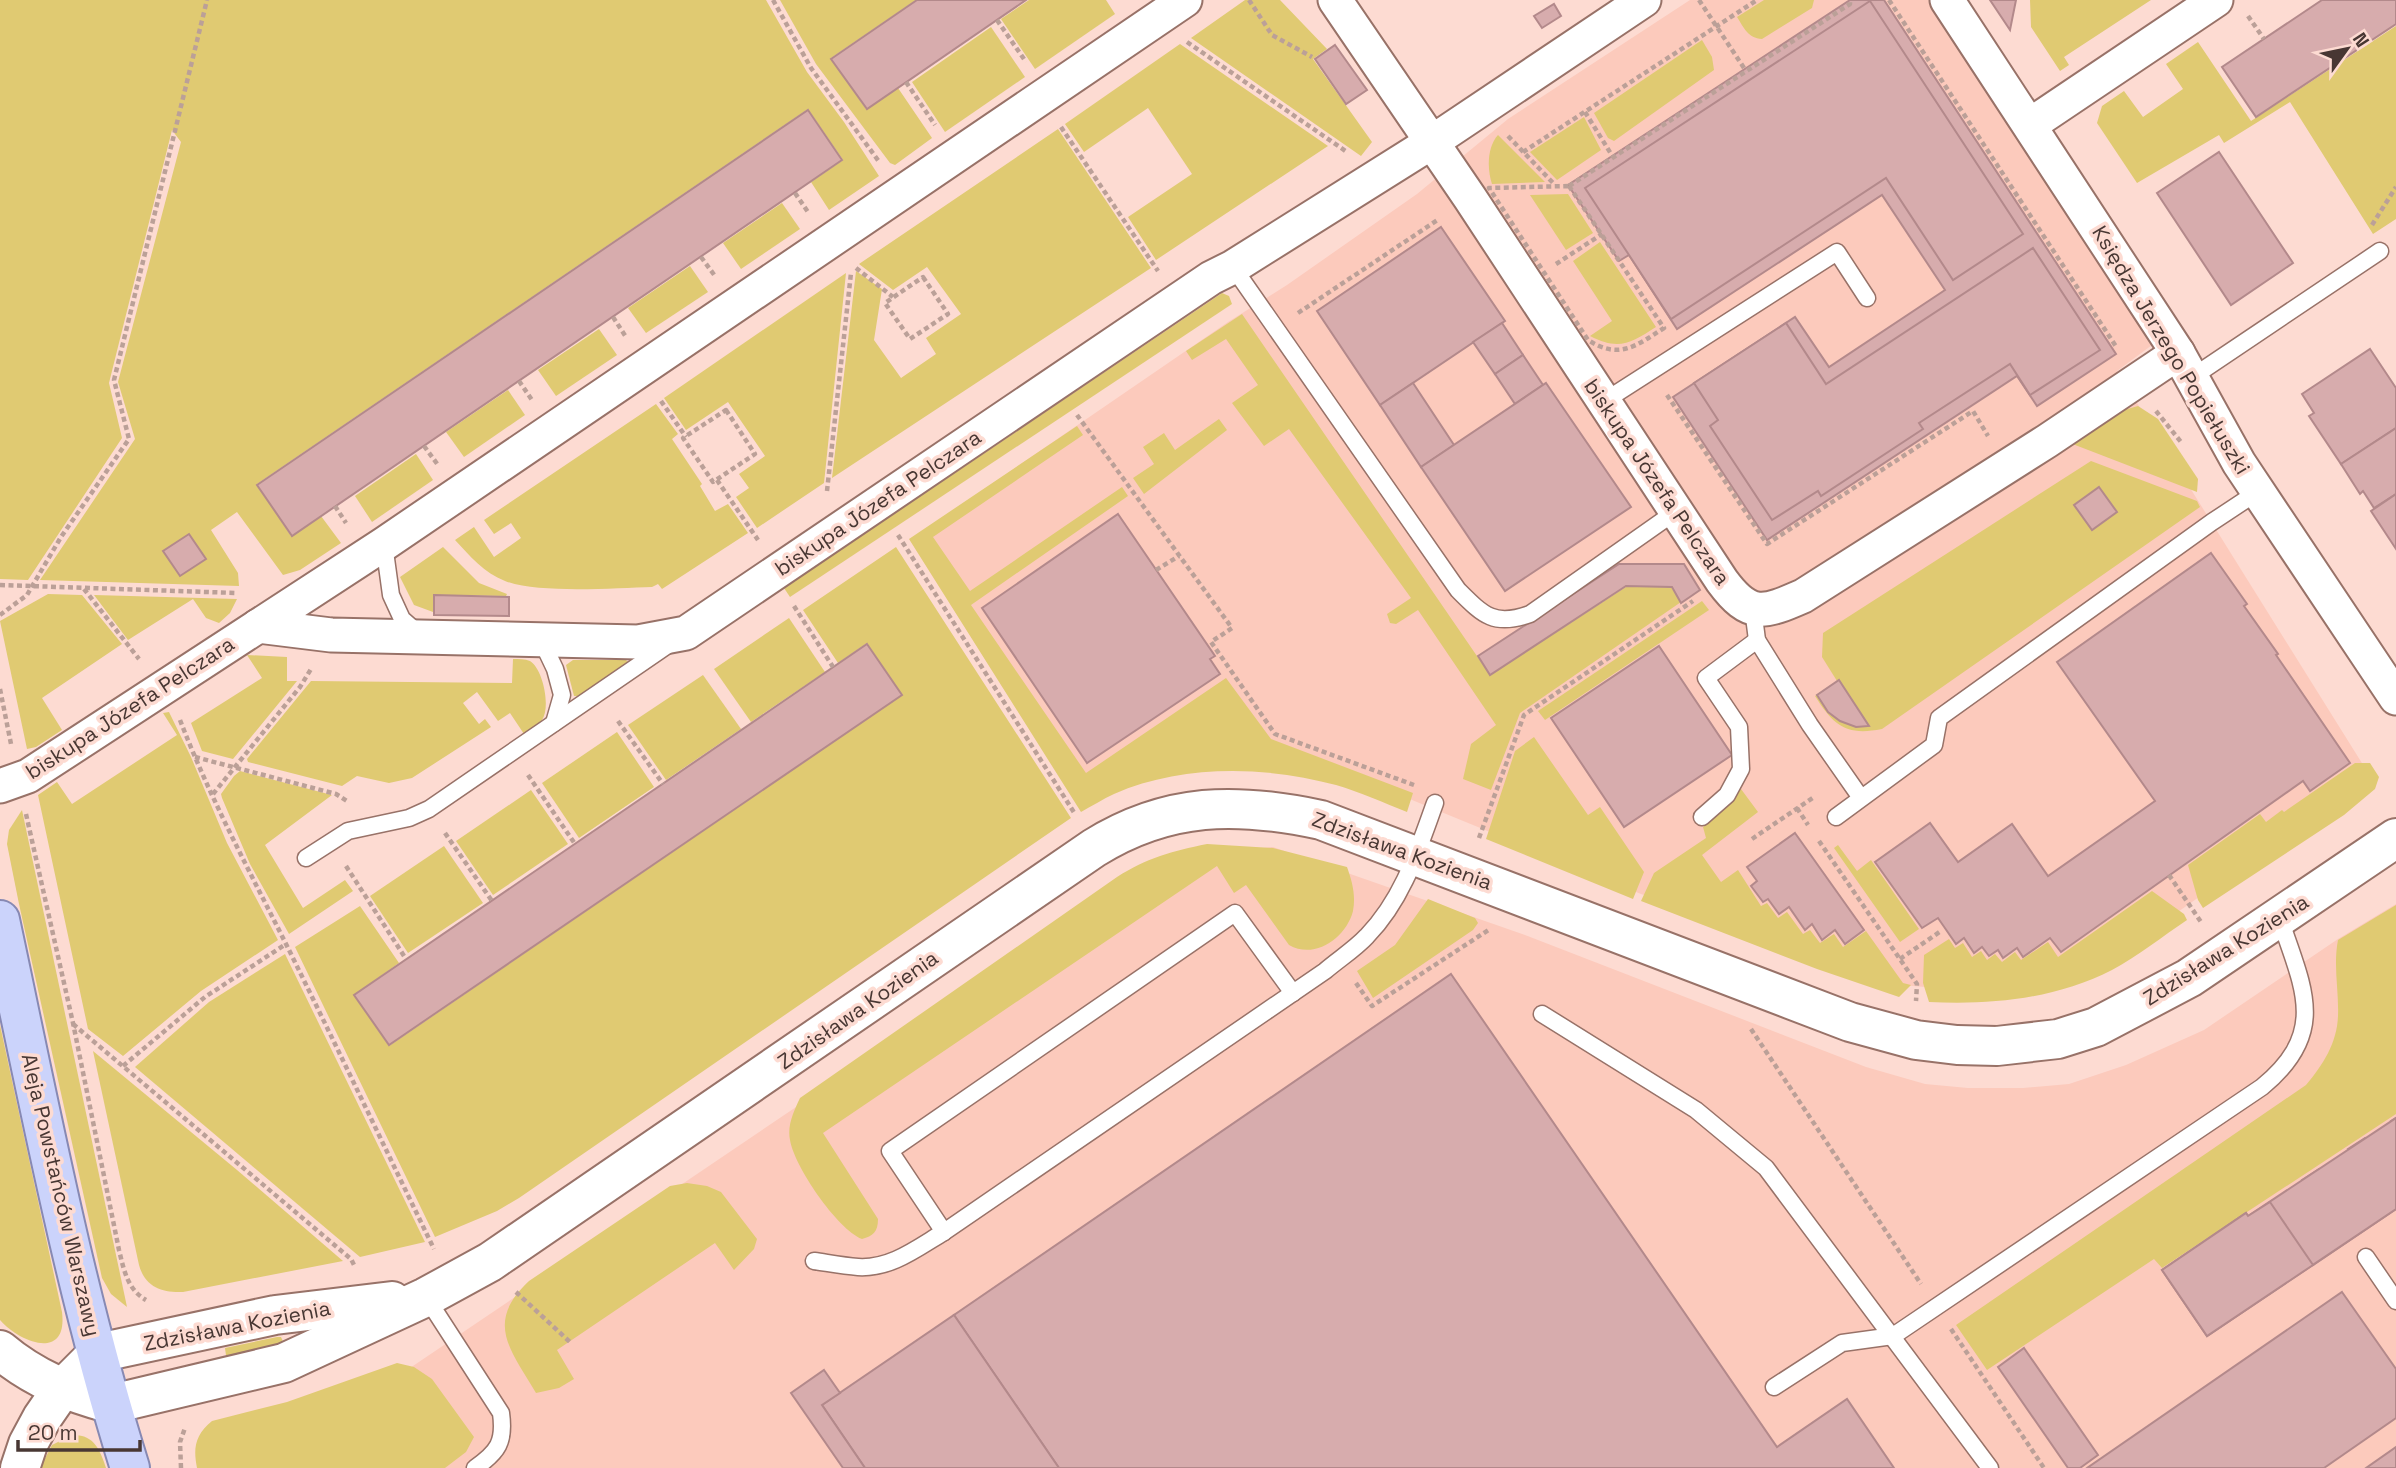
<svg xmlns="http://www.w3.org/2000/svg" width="2396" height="1468" font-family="'Space Grotesk',sans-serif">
<rect width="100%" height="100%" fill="#fddbd2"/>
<g fill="#fccabc">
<path d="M1690,0H1931L2156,342L2117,371L2370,776L2151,931L1950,989L1901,985L1641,894L1339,770L1182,760L1073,798L910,540L1228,322L1287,285L1417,194L1508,119Z"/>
<path d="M1273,847L1525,935L1866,1067L1925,1084L1968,1088H2023L2069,1084L2126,1065L2204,1030L2338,939L2396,904V1468H202L407,1370L845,1074L1181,857Z"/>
</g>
<g fill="#e0ca72">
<path d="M0,0H766L807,72L844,122L879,176L829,210L811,182L843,160L808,109L257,484L291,536L321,516L341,543L300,570L283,575L237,512L211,530L238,573L239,586L40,580L135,439L118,382L181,142L172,130L109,383L122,438L28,580L0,579Z"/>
<path d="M780,0H916L831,58L866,109L898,88L932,138L895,165L890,163L816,64Z"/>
<path d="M1029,0H1106L1115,14L1035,69L1001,19Z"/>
<path d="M1245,0H1280L1327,49L1313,59L1372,142L1361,156L1191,38Z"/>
<path d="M1764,0H1814L1812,8L1762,39C1748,38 1744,28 1737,17Z"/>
<path d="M2030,0H2151L2064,57L2069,65L2060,71L2031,27Z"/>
<path d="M2396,26V219L2373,234L2290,102L2224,143L2219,135L2137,183L2097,123L2102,106L2124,91L2143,117L2183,89L2166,64L2198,42L2251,121Z"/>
<path d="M991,27L1025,77L945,132L912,82Z"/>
<path d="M1702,40L1712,57L1714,70L1614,141L1608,138L1594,113Z"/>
<path d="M1180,44L1328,146L1156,260L1128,217L1192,174L1148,108L1084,152L1065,124Z"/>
<path d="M1584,117L1601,150L1557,180L1530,152Z"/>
<path d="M1058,129L1151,268L832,478L856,271L882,289L874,340L901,378L936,354L926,338L961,314L927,267L893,290L859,264Z"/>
<path d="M1498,135L1545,182L1492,184C1487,169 1487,147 1498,135Z"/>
<path d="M1568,194L1593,233L1566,250L1530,195Z"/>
<path d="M782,203L800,229L741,269L723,243Z"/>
<path d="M1600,242L1656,327C1631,343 1619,351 1590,336L1612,321L1573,261Z"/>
<path d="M690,266L708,292L646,333L628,308Z"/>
<path d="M846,273L824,483L757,528L736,497L749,488L739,474L765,456L728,402L686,430L664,398Z"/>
<path d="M1222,293L1229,296L1232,304L790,597L784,588Z"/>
<path d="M1242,314L1490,675L1626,587H1671L1681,602L1520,713L1491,790L1463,779L1471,744L1496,725L1418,610L1396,624L1390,623L1387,614L1411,598L1289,429L1264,446L1232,403L1258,385L1226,339L1192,360L1186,351Z"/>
<path d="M599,329L617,355L556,396L538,370Z"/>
<path d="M508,390L525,415L464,457L446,432Z"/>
<path d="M656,404L678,434L672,439L702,484L700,486L715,511L728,504L748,533L662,589L658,584L652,587C615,588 538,594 505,581C484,573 470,556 455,540L474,527L494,557L521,538L511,523L494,534L484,520Z"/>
<path d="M2138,406L2158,419L2198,479L2197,492L2070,443L2124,410Z"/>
<path d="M1219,419L1227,430L1144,494L1133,478L1154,464L1143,447L1164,433L1175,450Z"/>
<path d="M1077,426L1083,435L933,537L970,591L1122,487L1128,496L971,605L1086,773L1226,678L1271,739L1413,793L1407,812C1384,803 1360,792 1336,785C1266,766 1182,764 1114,794C1103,799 1092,806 1081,812L909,539Z"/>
<path d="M416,454L433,480L372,522L355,496Z"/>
<path d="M2091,461L2197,501L2200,507L1882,729C1846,736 1834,726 1815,696L1837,681L1822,657L1823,633Z"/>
<path d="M443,547L479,583L507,594L506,596L434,595L433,612L414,605L400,577Z"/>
<path d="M896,547L1071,818L519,1198L497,1211L435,1237L295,947L360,906L399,963L354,995L389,1046L902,695L867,643L838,663L803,610Z"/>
<path d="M48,594L82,595L122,644L42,698L62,730L36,747L27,749L0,621Z"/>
<path d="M94,595L237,599L230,613L219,623L206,618L193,599L128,640Z"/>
<path d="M1702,601L1709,610L1545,720L1538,711Z"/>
<path d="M789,618L825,672L751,722L714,669Z"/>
<path d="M247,655L287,657V681H297L233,759L202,751L191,723L262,678Z"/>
<path d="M513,659C518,659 525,659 530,661C543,669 551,707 542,720C538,726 530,730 524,734L510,713L498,721L477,692L463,703L479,724L485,719L491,727L412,778L389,783L357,776L342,786L248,762L247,759L311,681L512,683Z"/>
<path d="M573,660H626L628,662L627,665L581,696H574L566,665Z"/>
<path d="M703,675L741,729L666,780L628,725Z"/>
<path d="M169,712L191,757L227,843L278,940L201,991L123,1056L88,1029L38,795L57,782L72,804L177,735L163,713Z"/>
<path d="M617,732L654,787L579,838L542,783Z"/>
<path d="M1534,737L1588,815L1600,807L1644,872L1633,899L1486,839L1515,751Z"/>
<path d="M2355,763H2370L2379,777L2375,789L2344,815L2203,908L2198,900L2188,865L2260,814L2266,822L2282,810L2284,812Z"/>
<path d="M240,771L332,795L265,845L303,908L345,880L353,891L289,934L250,864L222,798L221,794L234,776Z"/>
<path d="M1741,789L1758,812L1702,855L1721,882L1738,870L1761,906L1767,903L1778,918L1787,912L1803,934L1810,930L1820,943L1834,934L1843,947L1866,931L1903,983L1911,985L1899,997L1817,969L1641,901L1654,873L1706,838L1703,827L1726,808Z"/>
<path d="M531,790L568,844L493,895L456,841Z"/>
<path d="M22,810L127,1307L111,1294L102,1278L19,904L7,844L9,830Z"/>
<path d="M1207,844L1273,848L1347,867C1352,881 1356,895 1353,911C1346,938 1315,960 1289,945L1246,885L1234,893L1217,866L823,1133L878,1219C878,1232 873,1236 862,1239C837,1229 794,1166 790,1140C787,1125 794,1111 800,1098L1117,877C1147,858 1172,851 1207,844Z"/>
<path d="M1838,845L1857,871L1871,860L1919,929L1900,942L1834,848Z"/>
<path d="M444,846L483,903L408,953L370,896Z"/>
<path d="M2152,891L2184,914L2187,920C2163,936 2138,956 2112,970C2055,999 1992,1005 1929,1002L1923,983L1924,955L1949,939L1955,948L1963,943L1972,957L1981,951L1987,960L1995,954L2002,962L2015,952L2021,960L2048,942L2058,957Z"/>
<path d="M1428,899L1475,918L1478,923L1473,930L1373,998L1357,971L1395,945Z"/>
<path d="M2396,905V1114L2162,1268L2154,1259L1987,1370L1956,1325L2306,1085C2323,1065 2337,1043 2338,1016C2339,990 2333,966 2338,940Z"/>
<path d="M285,954L425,1242L360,1257L135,1067L209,1002Z"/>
<path d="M0,1025L62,1312C68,1361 20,1343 0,1320Z"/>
<path d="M93,1051L237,1170L343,1261L183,1292C162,1293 145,1287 139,1265Z"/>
<path d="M687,1183L707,1186L721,1192L757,1239L754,1249L734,1270L715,1243L557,1350L574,1379L559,1388L536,1393C511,1350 484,1323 529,1281L670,1186Z"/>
<path d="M277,1337H281L284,1344L227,1363L225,1348Z"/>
<path d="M397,1363L414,1367L432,1379L474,1437L466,1452L445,1468H197C193,1448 195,1435 212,1421L287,1402Z"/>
<path d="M72,1435C94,1434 100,1450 106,1468H40L52,1445Z"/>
</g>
<g fill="#d7acad" stroke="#b3898b" stroke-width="2">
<path d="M917,0H1026L867,109L831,59Z"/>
<path d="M1850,0H1884L2116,354L2037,406L2017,376L1767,540L1673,397L1795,317L1829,367L1945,290L1882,195L1677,329L1629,255L1619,261L1568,185Z"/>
<path d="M1990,0H2016L2010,30Z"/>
<path d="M2322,0H2396V24L2256,117L2222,67Z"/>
<path d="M1870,1L2023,234L1953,280L1886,178L1671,319L1585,188Z"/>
<path d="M1554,4L1561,16L1542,28L1534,16Z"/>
<path d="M1335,45L1367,90L1346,104L1315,59Z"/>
<path d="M808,110L842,160L292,536L257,485Z"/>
<path d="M2219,152L2293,263L2231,305L2157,193Z"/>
<path d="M1441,227L1505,321L1380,405L1317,311Z"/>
<path d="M2033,248L2100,350L2030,395L2010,364L1919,423L1923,429L1821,496L1818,491L1772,520L1710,426L1718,420L1694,383L1786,323L1826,384Z"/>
<path d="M1502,323L1523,355L1495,374L1473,342Z"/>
<path d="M2370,349L2396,388V428L2341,464L2309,416L2314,413L2302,394Z"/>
<path d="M1523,355L1543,385L1515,404L1495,374Z"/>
<path d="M1413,383L1454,445L1421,467L1380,405Z"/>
<path d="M1546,383L1631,507L1505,591L1421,467Z"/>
<path d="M2396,428V494L2374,508L2363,491L2360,494L2341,464Z"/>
<path d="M2099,487L2117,512L2092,530L2074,505Z"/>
<path d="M2396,494V549L2371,511Z"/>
<path d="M1118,514L1215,656L1210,659L1220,674L1087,763L982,608Z"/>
<path d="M189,534L206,559L180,576L163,551Z"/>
<path d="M2211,553L2247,604L2244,606L2278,654L2276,655L2350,763L2310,791L2303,781L2061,952L2050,938L2023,957L2017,948L2003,958L1998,950L1989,956L1982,947L1974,953L1964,938L1956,944L1938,918L1922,928L1875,862L1930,823L1958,862L2012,824L2048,876L2155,801L2057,662Z"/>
<path d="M1619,564H1684L1700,590L1681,603L1672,587L1626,586L1490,675L1478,656Z"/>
<path d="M434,595L509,597V616L434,615Z"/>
<path d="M867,644L902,695L389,1045L354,995Z"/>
<path d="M1659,646L1732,755L1624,827L1551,718Z"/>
<path d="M1839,680L1869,726L1856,727L1840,721L1828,712L1817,695Z"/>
<path d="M1795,833L1864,930L1845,944L1835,930L1822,940L1812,924L1805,930L1789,907L1779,914L1768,899L1763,902L1751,886L1757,881L1747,867Z"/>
<path d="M1451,974L1777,1447L1847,1399L1894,1468H1059L954,1315Z"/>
<path d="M2396,1118V1209L2313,1265L2270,1202L2273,1200L2278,1206L2306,1187L2302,1180L2319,1169L2324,1176L2353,1156L2348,1149L2365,1138L2370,1145L2396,1128L2391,1121Z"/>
<path d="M2396,1118V1209L2207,1336L2162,1270L2246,1213L2248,1216Z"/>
<path d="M2270,1202L2313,1265L2207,1336L2162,1270L2246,1213L2248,1216Z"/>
<path d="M2342,1292L2396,1369V1418L2324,1468H2087Z"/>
<path d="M954,1315L1059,1468H865L822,1405Z"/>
<path d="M2024,1348L2098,1455L2080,1468H2068L1998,1367Z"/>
<path d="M824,1370L840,1393L822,1405L865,1468H843L791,1393Z"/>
<path d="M2396,1447V1468H2366Z"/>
</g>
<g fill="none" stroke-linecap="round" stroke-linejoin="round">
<g stroke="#987268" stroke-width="19">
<g id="service">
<path d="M1233,267L1458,590C1483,615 1494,627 1530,614L1675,512"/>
<path d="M2191,378L2380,251"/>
<path d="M1603,402L1837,252L1867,298"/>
<path d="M384,544L391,595L402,619L418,633"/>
<path d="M1753,609L1757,640L1810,725L1861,798"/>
<path d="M535,642L545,648L555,669L562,695L554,723"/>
<path d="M1702,817L1727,795L1741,769L1739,727L1706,678L1757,640"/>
<path d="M1836,817L1934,745L1939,718L2212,522L2259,491"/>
<path d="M306,858L348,831L409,818L429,809L668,645"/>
<path d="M1542,1014L1696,1110L1766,1168L1990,1468"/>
<path d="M944,1232L890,1151L1235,913L1293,993"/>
<path d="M2366,1257L2396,1301"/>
<path d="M814,1261C828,1263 843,1266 858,1267C891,1269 917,1248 944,1232L1325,971C1339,959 1355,949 1367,936C1403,899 1418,850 1435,803"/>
<path d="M426,1297L501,1413C505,1442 498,1452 475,1468"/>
<path d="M1774,1387L1842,1343L1893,1336L2262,1087C2329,1032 2303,988 2280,919"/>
</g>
</g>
<g stroke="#987268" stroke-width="37">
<g id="minor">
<path d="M1335,0L1470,198L1722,581C1750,619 1764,613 1803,596L2047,441L2178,353"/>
<path d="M1947,0L2178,353L2239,463L2396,698"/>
<path d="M2030,125L2216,0"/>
<path d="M258,626L331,635L638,642L686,633L1211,278L1233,267L1432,142L1644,0"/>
<path d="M0,786L28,776L384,544L1185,0"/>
</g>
</g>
<g stroke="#987268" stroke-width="42">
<g id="tertiary">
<path d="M0,1350C33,1378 70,1393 112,1404L284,1363L426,1297L490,1262L1094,848C1168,802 1237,802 1321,820L1850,1022L1916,1040L1957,1045L1997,1046L2058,1039L2096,1027L2189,978L2396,838"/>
<path d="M20,1468L28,1444L42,1418L62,1389L98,1353L275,1315L392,1301"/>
</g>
</g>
<g stroke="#8789b3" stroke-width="42">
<path id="primary" d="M0,920C39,1103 74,1289 130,1468"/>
</g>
<g stroke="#bba098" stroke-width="4.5" stroke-dasharray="5 3.5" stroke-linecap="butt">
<path d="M773,0L811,68L880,163"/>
<path d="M1249,0L1272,35L1312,57"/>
<path d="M1699,0L1746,71"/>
<path d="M1889,0L2117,348"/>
<path d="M2248,16L2264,39"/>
<path d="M997,20L1026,62"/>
<path d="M1187,42L1347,152"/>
<path d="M906,82L935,125"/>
<path d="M1585,112L1613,157"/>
<path d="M1061,127L1158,271"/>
<path d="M1508,136L1555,185"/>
<path d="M1523,152L1757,0"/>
<path d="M1569,186L1664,328C1636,346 1619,360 1588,340L1489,188Z"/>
<path d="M1569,186L1850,4V0"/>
<path d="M795,193L808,212"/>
<path d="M2372,225L2396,187"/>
<path d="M701,257L715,276"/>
<path d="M1556,264L1602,234"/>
<path d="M856,268L893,297"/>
<path d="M923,277L948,314L910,339L885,303Z"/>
<path d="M1298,313L1439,219"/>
<path d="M613,317L626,337"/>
<path d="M519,381L532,400"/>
<path d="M1667,395L1767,544L1973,411L1988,436"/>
<path d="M661,401L686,437"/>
<path d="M726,410L755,454L713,482L683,438Z"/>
<path d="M2156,411L2181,442"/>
<path d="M1077,415L1232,628L1211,642L1275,734L1414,785"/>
<path d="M424,446L438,465"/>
<path d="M717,480L758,540"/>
<path d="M827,491L851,273"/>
<path d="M335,506L346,523"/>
<path d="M898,535L1075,814"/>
<path d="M1156,570L1179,556"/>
<path d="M0,585L237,593"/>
<path d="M84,589L139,659"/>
<path d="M794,606L833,667"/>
<path d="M0,615L27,595L61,537L129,439L114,380L207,0"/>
<path d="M0,689L11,744"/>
<path d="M180,720C210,798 250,872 287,946C337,1047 385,1148 434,1249"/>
<path d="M618,721L663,784"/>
<path d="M195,757L336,794L347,801"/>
<path d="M528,775L575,844"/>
<path d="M213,794L300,687L311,669"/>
<path d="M1797,808L1808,825"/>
<path d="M26,814L73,1023L119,1250C124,1270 127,1289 146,1300"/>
<path d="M445,833L492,901"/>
<path d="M1479,838L1524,715L1693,601"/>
<path d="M1752,839L1814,797"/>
<path d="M1819,841L1917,984L1916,1001"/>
<path d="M346,866L406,959"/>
<path d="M2169,875L2201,922"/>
<path d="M1900,959L1941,931"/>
<path d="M1356,983L1372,1006L1490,929"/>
<path d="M73,1024L351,1259L355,1267"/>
<path d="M1751,1029L1921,1284"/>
<path d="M123,1066L205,997L286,944"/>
<path d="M516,1292L571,1343"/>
<path d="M1951,1329L2044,1468"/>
<path d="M181,1468L180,1442L185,1428"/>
</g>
<use href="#service" stroke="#fff" stroke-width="16"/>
<use href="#minor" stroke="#fff" stroke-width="33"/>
<use href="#tertiary" stroke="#fff" stroke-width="38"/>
<use href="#primary" stroke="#cbd3fb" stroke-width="38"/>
</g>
<g text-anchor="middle" stroke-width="7" stroke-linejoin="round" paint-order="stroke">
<g font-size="21" fill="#483733" stroke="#fddbd2">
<text transform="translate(2171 350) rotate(59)" y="7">Księdza Jerzego Popiełuszki</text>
<text transform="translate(1657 482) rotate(56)" y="7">biskupa Józefa Pelczara</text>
<text transform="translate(878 503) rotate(-34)" y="7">biskupa Józefa Pelczara</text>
<text transform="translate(130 708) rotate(-33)" y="7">biskupa Józefa Pelczara</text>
<text transform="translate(1402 851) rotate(20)" y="7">Zdzisława Kozienia</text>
<text transform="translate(2226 950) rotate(-32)" y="7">Zdzisława Kozienia</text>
<text transform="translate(858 1010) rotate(-35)" y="7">Zdzisława Kozienia</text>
<text transform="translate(61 1195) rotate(77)" y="7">Aleja Powstańców Warszawy</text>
<text transform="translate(237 1326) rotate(-11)" y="7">Zdzisława Kozienia</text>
</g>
</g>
<g transform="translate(2347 49) rotate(57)" stroke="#fddbd2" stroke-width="5" paint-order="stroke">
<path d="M0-5L12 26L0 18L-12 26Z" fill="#483733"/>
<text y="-10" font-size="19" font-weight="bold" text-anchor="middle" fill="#483733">N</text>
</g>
<path d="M18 1440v10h122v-10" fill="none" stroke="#483733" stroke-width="3.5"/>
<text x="28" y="1440" font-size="21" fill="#483733" stroke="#fddbd2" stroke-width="5" paint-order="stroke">20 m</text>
</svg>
